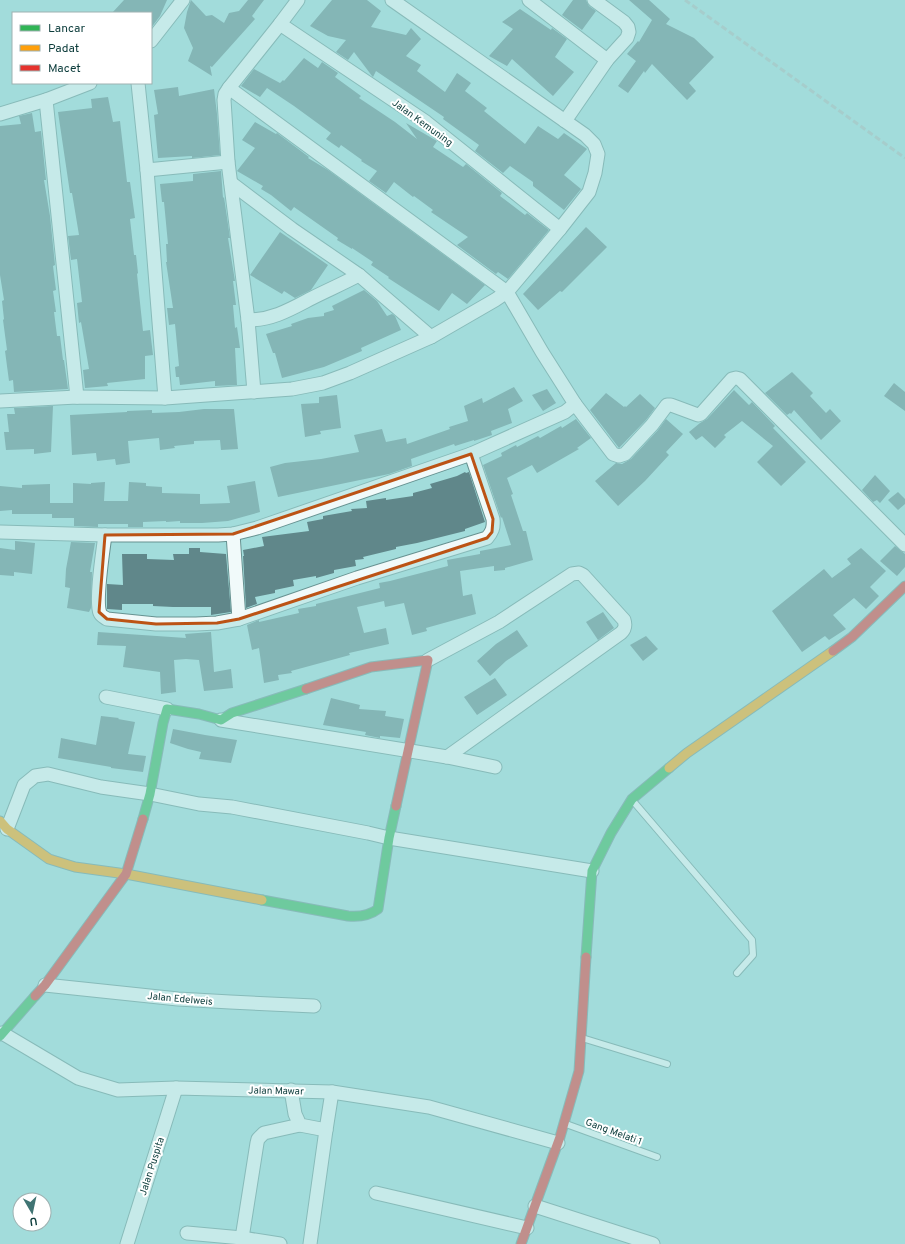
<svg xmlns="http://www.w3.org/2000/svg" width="905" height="1244" font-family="Overpass,sans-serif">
<rect width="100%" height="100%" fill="#a2dcdb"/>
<g fill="#60878a">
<path d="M124,0H167L160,16L151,28V13H112Z"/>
<path d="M191,0L206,16L212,15L224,23L229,13L239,11L248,0H264L252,16L255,19L212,67L210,66L212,76L188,61L193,48L184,28L187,12Z"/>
<path d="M332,0H367L381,11L371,27L406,35L411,28L421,39L406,56L421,65L417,71L445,92L457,73L471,83L465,91L487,108L484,111L525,144L538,126L558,139L564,133L587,149L564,175L581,189L564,210L533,186V182L510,166L503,173L475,151L479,145L443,119L444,117L376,71L373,77L372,76L354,52L348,60L336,52L346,40L328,36L310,26Z"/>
<path d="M573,0H586L589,6L596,11L582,30L562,15Z"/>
<path d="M629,0H649L670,19L666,24L694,38L714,57L689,83L696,91L687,100L652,64L645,73L644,71L628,93L618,86L636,61L627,54L638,41L639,42L652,20Z"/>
<path d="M520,9L551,30L552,28L567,39L555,57L574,72L553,96L512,59L507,66L489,56L513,29L502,22Z"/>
<path d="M304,58L318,68L322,62L338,73L335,77L361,96L359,98L395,122L417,139L406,123L437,141L433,147L463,167L466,164L502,193L500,196L525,215L527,213L549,230L508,279L498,272L496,274L457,245L468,237L431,212L433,210L414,196L413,197L394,182L386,193L369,181L377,171L361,161L362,160L341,145L339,148L326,139L331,133L294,106L267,88L260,97L241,86L254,69L280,83L283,80L284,81Z"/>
<path d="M178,87L179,96L214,89L217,114L220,155L192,158V156L158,158L154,115L158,114L154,90Z"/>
<path d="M108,97L113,122L120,121L127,182H130L135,218L130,219L134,255H136L138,273L137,274L143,331L150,330L153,355L145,356V379L107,383L108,386L85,388L83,370L89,369L81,322L79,323L77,303L82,302L77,259L71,260L68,236L79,235L72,193H70L58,112L92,108L91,99Z"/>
<path d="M32,113L35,132L41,131L46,180H44L50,216L55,265L53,266L56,290L53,291L56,312H54L57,336H60L63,360H64L68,389L14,392L13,380L9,381L5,351L7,350L3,320L4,319L2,301L4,300L0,275V126L21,124L19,116Z"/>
<path d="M255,122L276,134L277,133L309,157L308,158L328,170L485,285L467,304L452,293L439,311L388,278L389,277L371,265L373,262L352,248V249L337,240L338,238L294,207L291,211L271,195L261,189L263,186L237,171L255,148L242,140Z"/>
<path d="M221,171L223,198L224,197L230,238H228L235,281H233L236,305H233L235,328L237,327L240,348H235L237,385L215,386V381L180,385L179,377H176L175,367L179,366L175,324L169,325L167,308H173L166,262H167L166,244H168L164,202H162L160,184L193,181V174Z"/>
<path d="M586,227L607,247L562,292L560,291L538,310L523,294Z"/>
<path d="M280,232L328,265L311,290L295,298L284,291L282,294L250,275Z"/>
<path d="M364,290L377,301L387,316L392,314L395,316L401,330L361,348L362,351L324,367L282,378L275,353H273L266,334L292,326L291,324L308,318L324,316V313L334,310L332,306Z"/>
<path d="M792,372L813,393L810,396L826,413L830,409L841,421L821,440L794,410L791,414L790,413L787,415L765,393Z"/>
<path d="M894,383L905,392V411L884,396Z"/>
<path d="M514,387L523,401L508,409L512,423L491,431L492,435L474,441V440L455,446L454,444L411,459L412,466L389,474L278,497L270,467L285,463L321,459L359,452L354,435L382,429L386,442L406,438L407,444L450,429L449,427L468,421L464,406L482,398L483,403Z"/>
<path d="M547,389L556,403L543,411L532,395Z"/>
<path d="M734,390L749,405L752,402L775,426L773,428L806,462L781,486L757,462L773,446L742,421L724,435L726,437L715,448L702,436L696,440L689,432L700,423L707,419Z"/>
<path d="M606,393L624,407L625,406L626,407L640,394L655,408L646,420L619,448L590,410Z"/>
<path d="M337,395L341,428L320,431L321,434L305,437L301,404L319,403V397Z"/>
<path d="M53,406L51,452L34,454V449L6,450L4,432H9L7,414H15L14,408Z"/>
<path d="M204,409H234L238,449L221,450L220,440L194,441V444L174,446L175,448L160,450L159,438L128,441L130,463L116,465L115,459L97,461L96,453L72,455L70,415L127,412V411L152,410V413L179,412Z"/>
<path d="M576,419L591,438L577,448L579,449L537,473L532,465L507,478L513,494L511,495L523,531H526L533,560L505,568V570L494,571V566L460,571L463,596L472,594L476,614L426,628L427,631L412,635L404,603L385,607L384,601L357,607L364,633L386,628L389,644L349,653L350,655L291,671L292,673L278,675L279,680L264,683L259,648L252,650L247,625L259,620V622L299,613L298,609L316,606V604L380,588L379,583L390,581L448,566L447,560L480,554V551L511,545L502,517L501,518L483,465L502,456L501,453L516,445L517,447L538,436L540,438L561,426L562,428Z"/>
<path d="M666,419L683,434L666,452L669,455L645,481L618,506L595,481L616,463L622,464L631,459L658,430Z"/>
<path d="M465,472L466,473L469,472L485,522L465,529V531L417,543L396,547V549L363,557L364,559L355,560L356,566L334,570V573L316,578V576L293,580L294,586L275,590V593L255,597L257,604L246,608L243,556H244L243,550L264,546L262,537L309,531L307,522L323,519V516L352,511L351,509L367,508L366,501L386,498V500L413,496V493L432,488L430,484L457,476Z"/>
<path d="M875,475L890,491L880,503L877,500L873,502L862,490Z"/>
<path d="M255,481L260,512L228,521L202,523H180V521L166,522V521L143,522V527H128V524H98V527L74,526V518H52V514H12V510L0,511V486L22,488V485L50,484V503H73V483L91,484V483L105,482L104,501H128L129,482L146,483V486L162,487V493L200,494V504L230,503L227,486Z"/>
<path d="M898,492L905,499V504L898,510L888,500Z"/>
<path d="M15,541L35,543L32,574L14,572V576L0,575V548L15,550Z"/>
<path d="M71,542L95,543L90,572H92L91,608L89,612L67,608L70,588L65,587L66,569Z"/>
<path d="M895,546L905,554V567L897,576L880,561Z"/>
<path d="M189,548H200V552L226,554L231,612L211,615V607H173L153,606V604H122V610L107,609V584L123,585L122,554H147V559L174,560L173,554H189Z"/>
<path d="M861,548L886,571L870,587L879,596L866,609L854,598L833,615L846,629L829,640L825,636L802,652L772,611L824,569L832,578L851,564L847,559Z"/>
<path d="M603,612L614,628L598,640L586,622Z"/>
<path d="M517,630L528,646L506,661L490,676L477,661L496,644Z"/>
<path d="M98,632L186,638L185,634L211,632L214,672L231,669L233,688L204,691L199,660L186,659L174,660L176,692L161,694L160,672L123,667L126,646L97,645Z"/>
<path d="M646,636L658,649L643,661L630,645Z"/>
<path d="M495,678L507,695L477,715L464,697Z"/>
<path d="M331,698L360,705L359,709L386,711L385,716L404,719L400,738L380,736V738L365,735L366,732L323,725Z"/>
<path d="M101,716L119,718L118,719L135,722L128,754L146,756L143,772L111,768V767L58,758L61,738L96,745Z"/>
<path d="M173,729L205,735L237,740L231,763L199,759L201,752L188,749L170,743Z"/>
</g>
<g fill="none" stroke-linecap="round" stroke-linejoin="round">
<g stroke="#679291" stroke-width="8">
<g id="lane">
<path d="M633,801L752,940L753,955L737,973"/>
<path d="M582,1038L667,1064"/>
<path d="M566,1124L657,1157"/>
</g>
</g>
<g stroke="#679291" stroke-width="15">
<g id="street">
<path d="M529,0L607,60"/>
<path d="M280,24L426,122L560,229"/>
<path d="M151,41L183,0"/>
<path d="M138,83L147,170L165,398"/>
<path d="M46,100L77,397"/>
<path d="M0,114L46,100L90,83"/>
<path d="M565,121L607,60L627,38L629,32L628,27L624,22L594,0"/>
<path d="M147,170L228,162"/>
<path d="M231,183L292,229L359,275L431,337"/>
<path d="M248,320C273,320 291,309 312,298C328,290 344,283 359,275"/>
<path d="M254,392L248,320L228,162L224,100L225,94L229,88L280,24L298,0"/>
<path d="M0,401L77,397L165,398L292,389L323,383L350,373L431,337L495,300L507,292L560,229L589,192L595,173L598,154L594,144L585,135L392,0"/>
<path d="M575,404L613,454L619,456L625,454L652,425L667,405H671L698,415L701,414L732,379L736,378L740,379L905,545"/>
<path d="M0,532L105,535H218L233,534L257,528L471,454L565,412L575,404L542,352L507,292L229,88"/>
<path d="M233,534L239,619"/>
<path d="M105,535C103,551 95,601 100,613C101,616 104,617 107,619L156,624H196L217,623L239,619L357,578L487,538C492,532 494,528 493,519L471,454"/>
<path d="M428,660L499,622L572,574L579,573L583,575L624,620C626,626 625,629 621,633L447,757"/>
<path d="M106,697L167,709"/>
<path d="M221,720L447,757L495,767"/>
<path d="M7,829L24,785L35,776L48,774L101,787L150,794L199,804L232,807L368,833L389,838L592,871"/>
<path d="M45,985L178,999L230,1002L314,1006"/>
<path d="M2,1033L78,1078L118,1090L176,1088L332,1092L429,1107L558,1143"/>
<path d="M291,1090L295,1114L300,1125L326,1130L310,1244"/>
<path d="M326,1130L332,1092"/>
<path d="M376,1193L527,1228"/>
<path d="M535,1206L653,1244"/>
<path d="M187,1233L242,1238L280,1244"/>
<path d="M242,1238L257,1143L258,1139L264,1133L300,1125"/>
<path d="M127,1244L176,1088"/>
</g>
</g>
<g stroke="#679291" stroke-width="11">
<g id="fast">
<path d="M143,819L150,794L163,723L167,709L199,714L221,720L232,713L306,689"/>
<path d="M262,900L348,916C359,917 369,916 378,909L389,838L396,806"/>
<path d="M586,957L592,871L611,833L632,799L669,768"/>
<path d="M0,1036L35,996"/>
</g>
</g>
<g stroke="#679291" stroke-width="11">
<g id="slow">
<path d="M669,768L687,753L833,651"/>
<path d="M0,821L7,829L49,859L75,867L126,874L262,900"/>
</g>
</g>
<g stroke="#679291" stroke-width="11">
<g id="jam">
<path d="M833,651L852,637L905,586"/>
<path d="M306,689L371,667L428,660L396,806"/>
<path d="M35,996L45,985L126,874L143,819"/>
<path d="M521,1244L560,1137L579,1071L586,957"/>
</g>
</g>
<use href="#lane" stroke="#f1fafa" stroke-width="6"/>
<use href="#street" stroke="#f1fafa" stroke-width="13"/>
<use href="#fast" stroke="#30b455" stroke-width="9"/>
<use href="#slow" stroke="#ff9f0a" stroke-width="9"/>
<use href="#jam" stroke="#e5322d" stroke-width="9"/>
<path stroke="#aabbba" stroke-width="3" stroke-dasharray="6 3" stroke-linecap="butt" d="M685,0L905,158"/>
</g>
<path d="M0 0H905V1244H0ZM471,454L493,519L492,532L487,538L239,619L217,623L156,624L107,619L99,612L105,535L233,534Z" fill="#a2dcdb" fill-opacity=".55" fill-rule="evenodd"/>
<path fill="none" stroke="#bc5315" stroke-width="3" stroke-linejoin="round" d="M471,454L493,519L492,532L487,538L239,619L217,623L156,624L107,619L99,612L105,535L233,534Z"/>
<g text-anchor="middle" stroke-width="4" stroke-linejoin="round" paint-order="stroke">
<g font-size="10" fill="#0c3c3b" stroke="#fff">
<text transform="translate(423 122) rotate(36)" y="4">Jalan Kemuning</text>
<text transform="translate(180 998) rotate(5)" y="4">Jalan Edelweis</text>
<text transform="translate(276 1090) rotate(1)" y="4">Jalan Mawar</text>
<text transform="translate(614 1131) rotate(20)" y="4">Gang Melati 1</text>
<text transform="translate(151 1166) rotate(-72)" y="4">Jalan Puspita</text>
</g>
</g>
<rect x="12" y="12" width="140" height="72" fill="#ffffff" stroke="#9eb1b1"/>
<rect x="20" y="25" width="20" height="6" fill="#30b455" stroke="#9eb1b1"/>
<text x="48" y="32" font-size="12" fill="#0c3c3b">Lancar</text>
<rect x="20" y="45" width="20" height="6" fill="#ff9f0a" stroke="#9eb1b1"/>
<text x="48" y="52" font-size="12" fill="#0c3c3b">Padat</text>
<rect x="20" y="65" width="20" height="6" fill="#e5322d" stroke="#9eb1b1"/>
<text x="48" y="72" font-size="12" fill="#0c3c3b">Macet</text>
<g transform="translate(32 1212) rotate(171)"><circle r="19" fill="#ffffff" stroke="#9eb1b1"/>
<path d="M0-3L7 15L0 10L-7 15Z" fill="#407473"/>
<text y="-6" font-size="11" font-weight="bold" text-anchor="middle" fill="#0c3c3b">U</text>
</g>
</svg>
